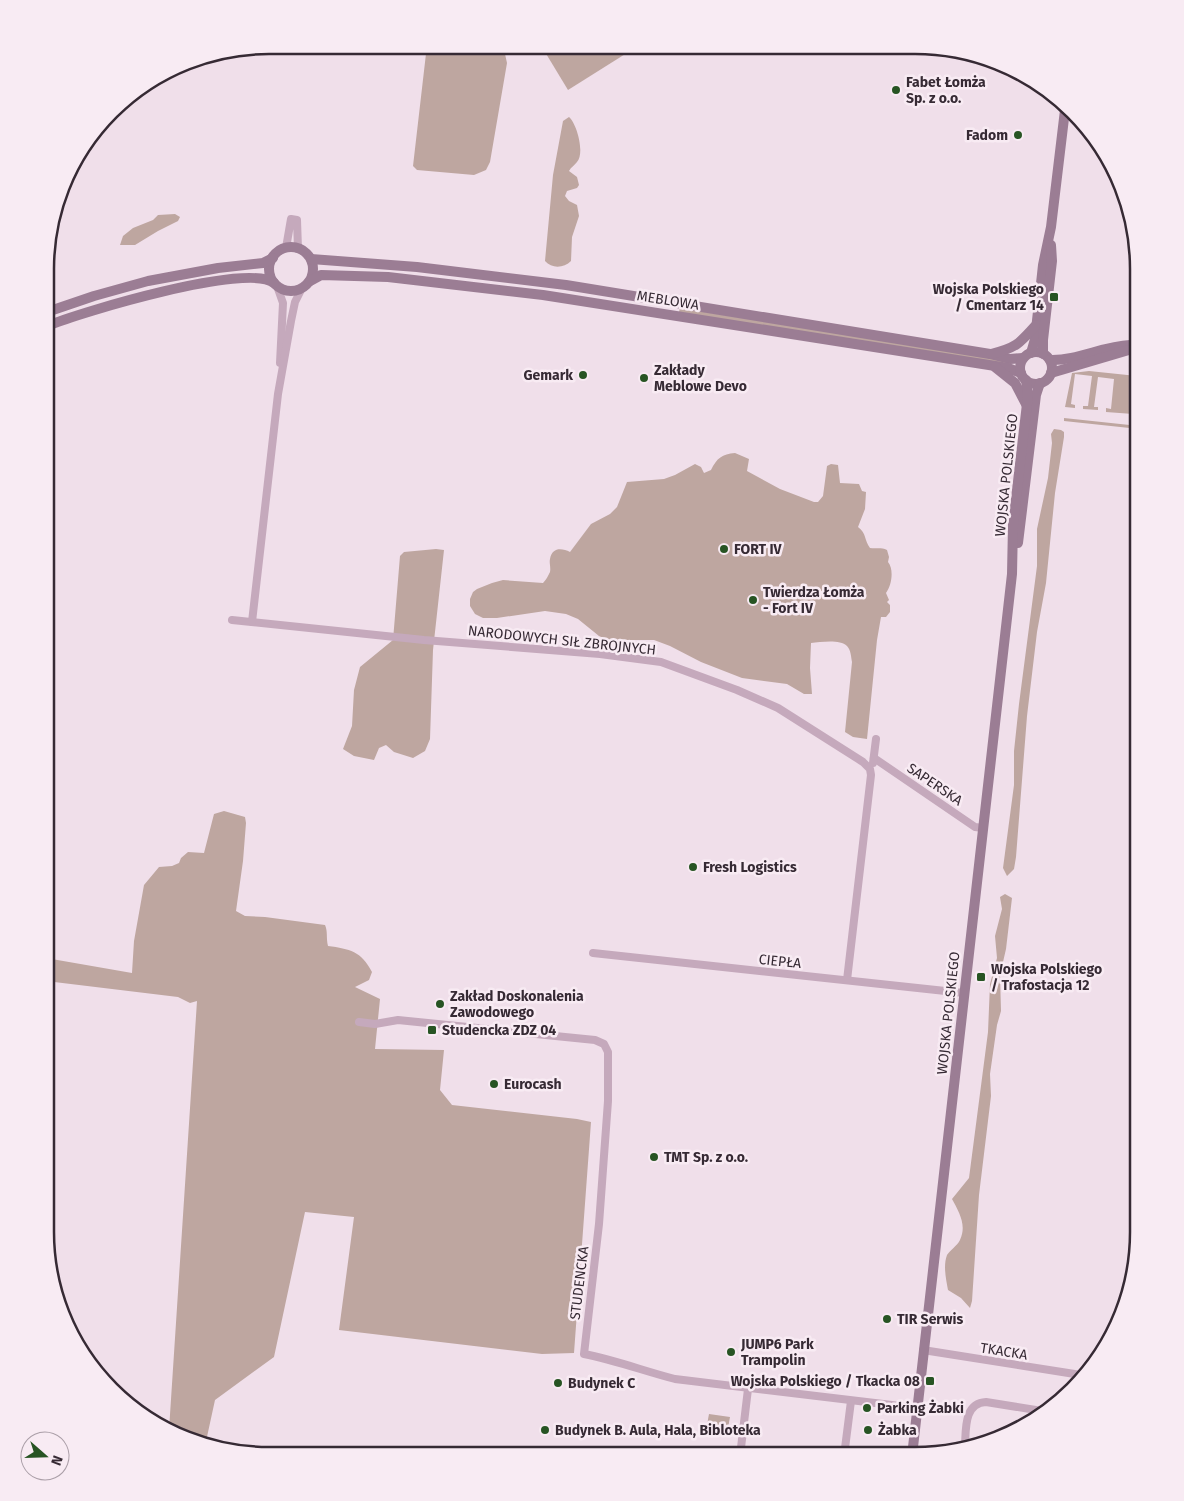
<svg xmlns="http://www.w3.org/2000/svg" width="1184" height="1501" font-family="'Fira Sans',sans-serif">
<rect width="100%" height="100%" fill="#f0dfea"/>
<g fill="#bea6a0">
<path d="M427,45L506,46L505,54L507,63L490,162L486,170L474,175L417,170L413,166Z"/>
<path d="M555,46H638L568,90L545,52Z"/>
<path d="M569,117C577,124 585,153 577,162C575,165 571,167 569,171L577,177L579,185L577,188L567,191L565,196L569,201L577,205L579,216L572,237L571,261C564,268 552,269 545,261L553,175L563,121Z"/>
<path d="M175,214L180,217L178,221L158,231L135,245H120L123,236L133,228L153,220L158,215Z"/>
<path d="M680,308L1007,361L1006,366L679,312Z"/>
<path d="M1089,371L1137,376L1136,382L1133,385L1130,411L1134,412L1133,414L1106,412V408L1111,409L1114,379L1098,377L1094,407H1098V410L1083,409V406H1088L1092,376L1075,374L1071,404L1075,405V408L1065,407L1072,373Z"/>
<path d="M1064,418L1139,426V429L1064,421Z"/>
<path d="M1054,429L1061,430L1064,432V437L1055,493L1046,583L1037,632L1027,716L1016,857L1014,869L1007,876L1003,868L1014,785V751L1019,704L1037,566V529L1048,478L1052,443L1051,434Z"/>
<path d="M735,453L749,459L747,471L780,489L814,502H818L823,496L827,466L831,464L838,465L840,483L859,484L862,491L866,492L865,509L858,527C867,534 864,540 870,548C876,549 881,547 887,550L889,557L888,562C894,569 892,585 886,593L889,600L887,602L890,605V612L886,617H881L877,640L867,739L853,737L845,732L852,662C851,657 851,650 847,646C840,639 821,642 811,643L810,668L812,694H804L787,684L742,678L701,662L670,646L654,640H608L599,636L578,619L566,614L545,611L497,618H483L475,614L470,606V599L473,592L477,589L492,583L503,580L543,583C546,580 548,576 550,572C551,567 549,563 550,559C552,547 562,548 570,552L591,524L610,514L617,507L627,482L664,479L675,475L695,464L701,467L704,473L711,470C717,458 722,454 735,453Z"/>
<path d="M436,549L444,550L433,650L430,739L425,751L413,758L394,752L386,745L379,748L374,760L354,756L343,749L352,726L354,690L360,667L393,640L400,556L404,552Z"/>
<path d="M224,811L245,817L246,823L243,861L236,911L245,916L265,917L325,925C328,932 326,938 328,946C350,949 361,951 372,972L369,980L355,987L380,999L375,1049L444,1050L440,1090L452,1105L577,1119L591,1122L574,1353L542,1354L339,1330L354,1217L305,1212L274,1357L215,1400L205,1446L197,1444L169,1430L197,1001L190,1003L178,997L46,981V958L132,973L134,941L144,885L159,867L172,866L179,863L181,858L188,852L204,853L214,814Z"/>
<path d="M1005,894L1012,898L1006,949L1000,975L1001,1011L997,1025L990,1074L991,1096L979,1195L972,1301L970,1308L961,1298L948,1290C946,1279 943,1266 947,1255C950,1250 957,1246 960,1240C967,1225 959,1212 952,1199L969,1178L988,1032L990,984L997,958L995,936L1002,909L1000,897Z"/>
<path d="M709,1414L730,1417L728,1428L707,1425Z"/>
</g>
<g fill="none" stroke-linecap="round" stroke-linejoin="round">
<g stroke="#c5a9bc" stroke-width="8">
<path d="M286,248L291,219L297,220L298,249"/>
<path d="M277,286L283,303L280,363"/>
<path d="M232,620L424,640L600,654L661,662L737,690L778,708L863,762L870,769L871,775L847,980"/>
<path d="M252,622L278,394L291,321L295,302L302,288"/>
<path d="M874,758L975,827L983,828"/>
<path d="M873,763L876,739"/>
<path d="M593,953L964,993"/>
<path d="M359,1022L375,1024L398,1020L595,1040L604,1044L608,1052V1101L599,1224L584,1354C615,1360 644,1371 675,1379L917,1408"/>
<path d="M923,1350L1081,1375"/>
<path d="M965,1445C966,1429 964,1403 986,1402L1042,1411"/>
<path d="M740,1456L748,1389"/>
<path d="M844,1456L851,1401"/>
</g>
<g stroke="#9b7d94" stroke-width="10">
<circle cx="291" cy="269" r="22"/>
<path d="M311,259L417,267L566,285L990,354L1010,359L1023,358"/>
<path d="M310,281L321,275L388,277L543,295L1008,368L1021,373"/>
<path d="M47,312L94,296L148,281L218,268L263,263L273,258"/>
<path d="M47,326C81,312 248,262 274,283"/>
<circle cx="1036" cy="368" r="16"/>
<path d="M1031,353L1035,339L1043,265L1051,227L1065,110"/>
<path d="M991,354C1016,348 1019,344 1036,325"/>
<path d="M1043,354V340L1052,261L1051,245"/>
<path d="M1050,360C1077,361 1103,346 1130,345"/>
<path d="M995,367L1015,383L1027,406"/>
<path d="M1051,373L1139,347"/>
<path d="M1018,543L1036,395L1040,383"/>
<path d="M912,1456L1012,574L1013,525L1028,395L1026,380"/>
</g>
</g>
<g fill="#275423" stroke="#f8ebf3" stroke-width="2">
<circle cx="896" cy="90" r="5"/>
<circle cx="1018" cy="135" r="5"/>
<rect x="1049" y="292" width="10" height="10" rx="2.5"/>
<circle cx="583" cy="375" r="5"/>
<circle cx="644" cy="378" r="5"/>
<circle cx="724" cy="549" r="5"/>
<circle cx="753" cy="600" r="5"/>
<circle cx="693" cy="867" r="5"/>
<rect x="976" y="972" width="10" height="10" rx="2.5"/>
<circle cx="440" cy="1004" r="5"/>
<rect x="427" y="1025" width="10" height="10" rx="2.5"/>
<circle cx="494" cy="1084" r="5"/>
<circle cx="654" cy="1157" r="5"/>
<circle cx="887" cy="1319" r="5"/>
<circle cx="731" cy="1352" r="5"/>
<rect x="925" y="1376" width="10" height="10" rx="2.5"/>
<circle cx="558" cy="1383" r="5"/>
<circle cx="867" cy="1408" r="5"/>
<circle cx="545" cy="1430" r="5"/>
<circle cx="868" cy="1430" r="5"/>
</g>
<g text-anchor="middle" stroke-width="5" stroke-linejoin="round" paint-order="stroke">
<g font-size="14" font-weight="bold" fill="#362a34" stroke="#f8ebf3" text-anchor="start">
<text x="906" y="87">Fabet Łomża<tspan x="906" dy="16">Sp. z o.o.</tspan></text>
<text x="1008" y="140" text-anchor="end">Fadom</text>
<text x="1044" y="294" text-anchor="end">Wojska Polskiego<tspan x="1044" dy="16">/ Cmentarz 14</tspan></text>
<text x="654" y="375">Zakłady<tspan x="654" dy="16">Meblowe Devo</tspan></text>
<text x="573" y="380" text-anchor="end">Gemark</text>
<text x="734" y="554">FORT IV</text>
<text x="763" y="597">Twierdza Łomża<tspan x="763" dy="16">- Fort IV</tspan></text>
<text x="703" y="872">Fresh Logistics</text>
<text x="991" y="974">Wojska Polskiego<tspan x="991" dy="16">/ Trafostacja 12</tspan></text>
<text x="450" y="1001">Zakład Doskonalenia<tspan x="450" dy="16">Zawodowego</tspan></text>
<text x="442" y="1035">Studencka ZDZ 04</text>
<text x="504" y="1089">Eurocash</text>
<text x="664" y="1162">TMT Sp. z o.o.</text>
<text x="897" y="1324">TIR Serwis</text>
<text x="741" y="1349">JUMP6 Park<tspan x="741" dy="16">Trampolin</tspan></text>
<text x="920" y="1386" text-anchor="end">Wojska Polskiego / Tkacka 08</text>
<text x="568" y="1388">Budynek C</text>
<text x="877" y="1413">Parking Żabki</text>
<text x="555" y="1435">Budynek B. Aula, Hala, Bibloteka</text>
<text x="878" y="1435">Żabka</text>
</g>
<g font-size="14" fill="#362a34" stroke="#f8ebf3">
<text transform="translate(668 300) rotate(9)" y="5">MEBLOWA</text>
<text transform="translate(1006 475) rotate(-84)" y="5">WOJSKA POLSKIEGO</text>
<text transform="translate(562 640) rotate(6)" y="5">NARODOWYCH SIŁ ZBROJNYCH</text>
<text transform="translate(935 784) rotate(34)" y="5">SAPERSKA</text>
<text transform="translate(780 961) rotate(6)" y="5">CIEPŁA</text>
<text transform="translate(948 1013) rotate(-84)" y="5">WOJSKA POLSKIEGO</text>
<text transform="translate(579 1283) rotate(-83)" y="5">STUDENCKA</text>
<text transform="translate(1004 1351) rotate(9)" y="5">TKACKA</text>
</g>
</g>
<path d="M0 0H1184V1501H0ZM269 54H915A215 215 0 0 1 1130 269V1232A215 215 0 0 1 915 1447H269A215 215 0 0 1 54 1232V269A215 215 0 0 1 269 54Z" fill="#f8ebf3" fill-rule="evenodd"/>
<path fill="none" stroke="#362a34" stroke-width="2.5" d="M269 54H915A215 215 0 0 1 1130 269V1232A215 215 0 0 1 915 1447H269A215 215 0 0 1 54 1232V269A215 215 0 0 1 269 54Z"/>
<g transform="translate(45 1456) rotate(110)"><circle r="24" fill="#f8ebf3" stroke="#aa9ea7"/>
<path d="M0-4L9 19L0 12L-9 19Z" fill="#275423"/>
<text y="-8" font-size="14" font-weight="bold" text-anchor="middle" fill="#362a34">N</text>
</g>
</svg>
